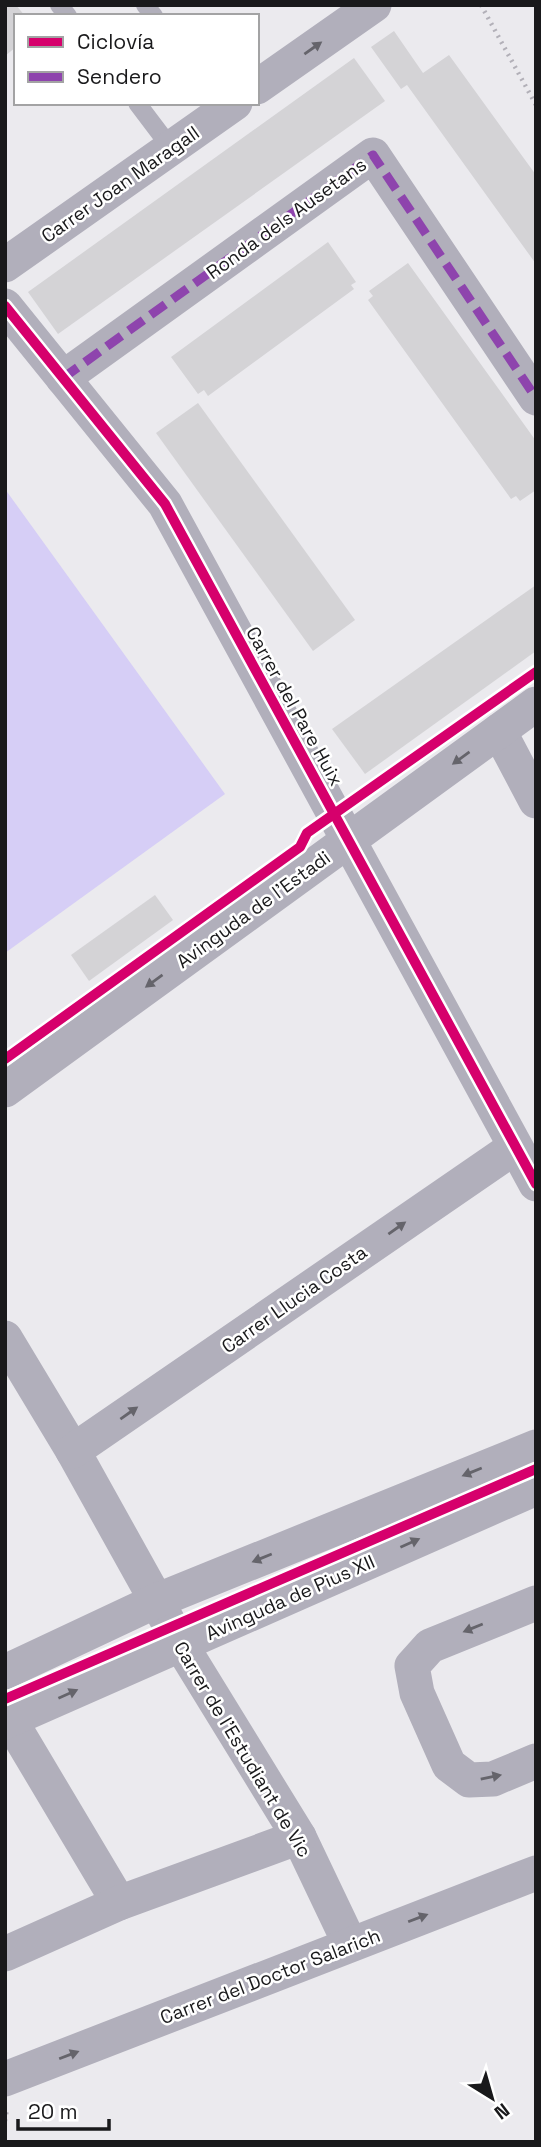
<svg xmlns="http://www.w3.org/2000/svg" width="541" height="2147" font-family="'Space Grotesk',sans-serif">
<rect width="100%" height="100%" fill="#ebeaee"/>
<path fill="#d6cef6" d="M5,489L225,794L5,953Z"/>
<g fill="#d4d3d6">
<path d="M5,5H16L25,16H16V47L5,56Z"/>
<path d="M394,31L423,73L449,55L536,175V264L407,85L401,89L371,47Z"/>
<path d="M354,58L385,101L58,334L28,292Z"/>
<path d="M328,242L356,282L351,285L354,289L208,396L204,390L198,394L171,357Z"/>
<path d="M408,263L536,441V490L520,501L516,496L511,499L368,300L373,296L369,291Z"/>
<path d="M198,403L355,620L313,651L156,433Z"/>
<path d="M536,585V651L365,774L332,729Z"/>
<path d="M155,895L173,920L89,981L71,955Z"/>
</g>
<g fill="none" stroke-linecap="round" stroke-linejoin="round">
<g stroke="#b2b0b8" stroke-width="4.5" stroke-dasharray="2 5" stroke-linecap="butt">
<path d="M481,5L536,105"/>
<path d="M5,2121L7,2109"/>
</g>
<g stroke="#b1afbb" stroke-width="18">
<path d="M59,5L68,16"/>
<path d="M145,5L154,16"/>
<path d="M137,103L171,148"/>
</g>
<g stroke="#b1afbb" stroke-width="35">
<path d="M257,87L374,5"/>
<path d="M5,265L235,103"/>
<path d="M5,306L165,504L536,1184"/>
<path d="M63,378L373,155L536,398"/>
<path d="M499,731L536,801"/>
<path d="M5,1090L536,704"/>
<path d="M5,1338L73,1451L181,1645L299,1837L350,1944"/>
<path d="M73,1451L515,1147"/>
<path d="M536,1603L430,1646L412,1666L417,1693L449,1765L469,1780L493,1779L536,1761"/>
<path d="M5,1672L156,1601L536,1447"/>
<path d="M10,1720L119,1903"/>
<path d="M5,1722L536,1488"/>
<path d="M5,1954L119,1903L299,1837"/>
<path d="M5,2079L536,1873"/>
</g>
<path stroke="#8e44ad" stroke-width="9" stroke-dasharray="18 9" stroke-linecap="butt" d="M63,378L373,155L536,398"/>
<g stroke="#fff" stroke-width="15">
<g id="cycleway">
<path d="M5,306L165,504L536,1184"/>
<path d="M5,1059L300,847L307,833L536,672"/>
<path d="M5,1699L536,1469"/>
</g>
</g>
<use href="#cycleway" stroke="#d6006c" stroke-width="10"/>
</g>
<defs><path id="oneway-solid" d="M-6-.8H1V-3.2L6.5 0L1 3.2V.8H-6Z" transform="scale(1.75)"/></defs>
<g fill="#65646b">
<use href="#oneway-solid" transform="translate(313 48) rotate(-35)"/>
<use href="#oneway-solid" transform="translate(461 758) rotate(144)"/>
<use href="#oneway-solid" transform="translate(154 981) rotate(144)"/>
<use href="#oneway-solid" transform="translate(397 1228) rotate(-35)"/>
<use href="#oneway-solid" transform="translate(129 1413) rotate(-35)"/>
<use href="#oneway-solid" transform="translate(472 1472) rotate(158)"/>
<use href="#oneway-solid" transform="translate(410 1543) rotate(-24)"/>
<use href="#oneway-solid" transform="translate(262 1558) rotate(158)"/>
<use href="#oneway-solid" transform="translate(473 1628) rotate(158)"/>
<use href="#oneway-solid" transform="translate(68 1694) rotate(-24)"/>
<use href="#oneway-solid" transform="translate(491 1777) rotate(-12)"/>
<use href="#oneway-solid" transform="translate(418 1918) rotate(-21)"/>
<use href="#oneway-solid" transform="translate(69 2055) rotate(-21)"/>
</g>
<g text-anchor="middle" stroke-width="5" stroke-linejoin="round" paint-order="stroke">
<g font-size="19" fill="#19191b" stroke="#fff">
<text transform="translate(120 184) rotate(-35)" y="7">Carrer Joan Maragall</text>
<text transform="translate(286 218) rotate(-36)" y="7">Ronda dels Ausetans</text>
<text transform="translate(295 706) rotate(61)" y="7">Carrer del Pare Huix</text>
<text transform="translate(253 909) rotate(-36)" y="7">Avinguda de l'Estadi</text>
<text transform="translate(294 1299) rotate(-35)" y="7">Carrer Llucia Costa</text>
<text transform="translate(290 1597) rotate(-24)" y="7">Avinguda de Pius XII</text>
<text transform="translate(243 1749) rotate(59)" y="7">Carrer de l'Estudiant de Vic</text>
<text transform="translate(270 1976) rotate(-21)" y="7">Carrer del Doctor Salarich</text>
</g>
</g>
<rect width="541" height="2147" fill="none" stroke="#19191b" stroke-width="14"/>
<rect x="14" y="14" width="245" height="91" fill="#ffffff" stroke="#a3a3a4" stroke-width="2"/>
<rect x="28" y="37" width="35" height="10" fill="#d6006c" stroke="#a3a3a4" stroke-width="2"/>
<text x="77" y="49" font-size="21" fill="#19191b">Ciclovía</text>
<rect x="28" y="72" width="35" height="10" fill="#8e44ad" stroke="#a3a3a4" stroke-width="2"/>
<text x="77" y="84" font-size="21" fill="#19191b">Sendero</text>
<g transform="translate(492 2098) rotate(143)" stroke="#ffffff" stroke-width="5" paint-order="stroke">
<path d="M0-5L12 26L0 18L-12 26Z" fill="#19191b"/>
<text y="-10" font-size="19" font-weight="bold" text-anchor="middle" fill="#19191b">N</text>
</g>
<path d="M18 2119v10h91v-10" fill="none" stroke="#19191b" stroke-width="3.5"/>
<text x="28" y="2119" font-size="21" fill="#19191b" stroke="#ffffff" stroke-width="5" paint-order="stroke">20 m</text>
</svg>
